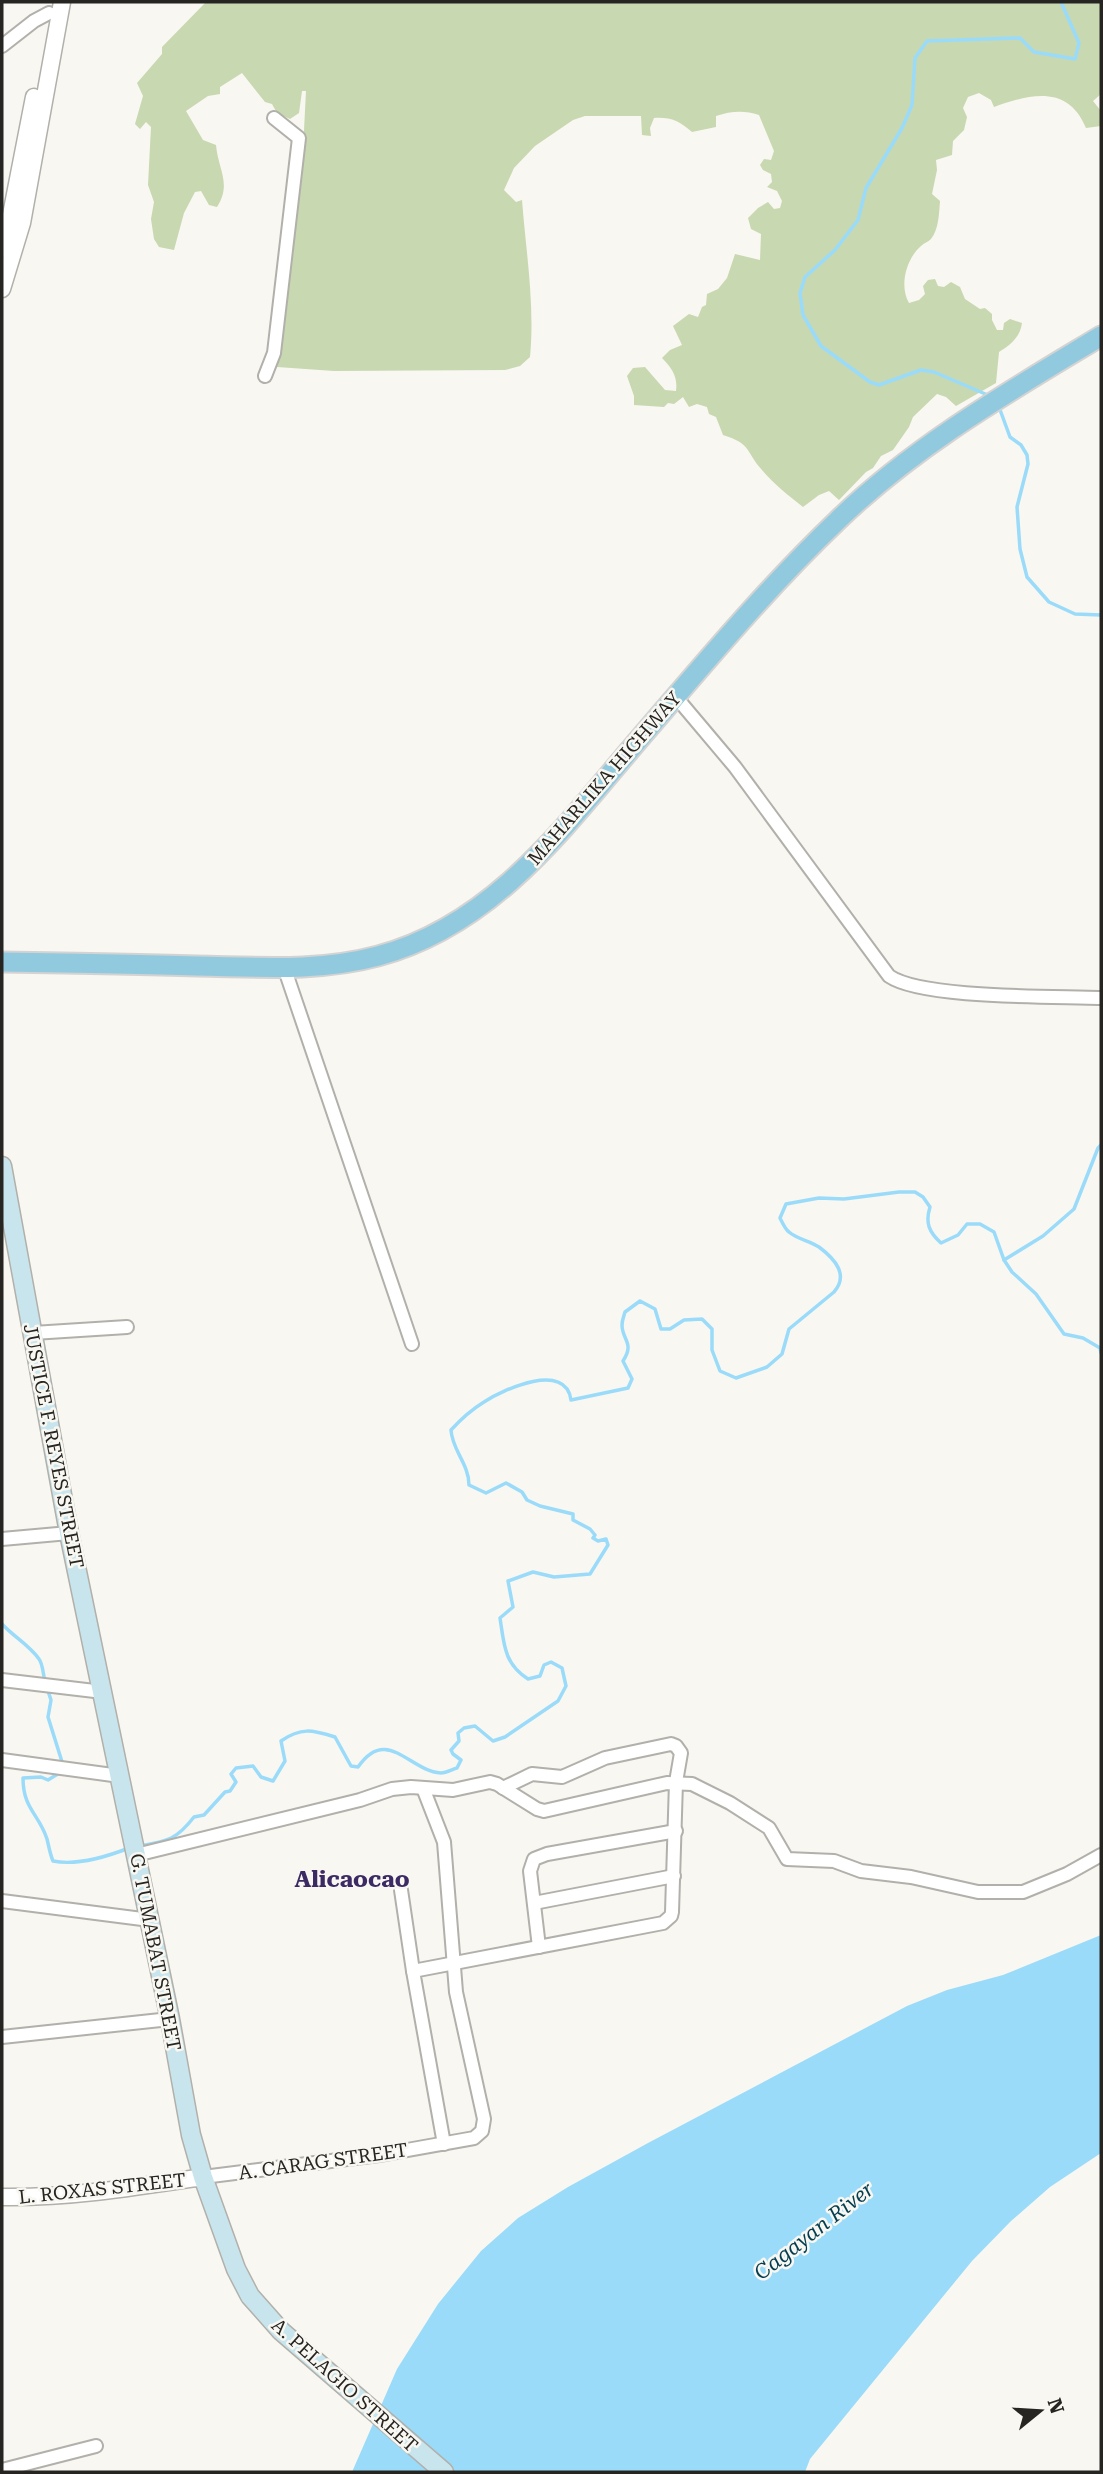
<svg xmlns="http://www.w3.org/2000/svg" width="1103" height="2474" font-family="'Roboto Serif',serif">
<rect width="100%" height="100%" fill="#f9f7f1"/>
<path fill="#c8d8b1" d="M206,2H1101V94L1093,101L1101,111V126L1086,128C1068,84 1030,94 994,107L991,100L979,93L968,97L963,108L967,117L964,130L953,141L952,155L936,160L937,170L932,194L940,201C939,213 939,229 931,239C928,242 924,243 921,246C906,259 899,286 909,303L919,300L925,294L923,286L928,280L935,279L938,286L944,287L951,282L960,287L965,299L980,309L985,308L992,314V320L997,330H1003L1004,323L1010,319L1022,323C1020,337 1011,345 999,352L996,383L956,406L946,397L937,394L913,417L909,427L893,450L881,456L873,468L866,472L839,500L829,491L819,495L803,507C789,496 774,484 762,470C745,451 752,444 723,435L716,417L709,414L707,407L697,404L689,407L683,397L674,404L668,403L664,407L634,405V396L627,376L633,368L645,367L665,390L676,391C678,377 672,368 662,358L670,350L682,345L673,326L689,314L698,317L702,307L706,305L707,294L718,289L727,278L735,254L760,260L761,234L751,229L748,218L758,208L768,202L774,209L780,208L782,201L777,191L767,187L772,182L771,174L763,170L760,165L764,159L771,160L774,151L759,115C744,110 731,111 716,116V127L692,132C679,121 671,117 654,118L650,128L651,136L642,135L641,116H585L573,120L535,146L514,168L504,190L516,202L522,200C526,252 535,305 530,357L520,366L505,370L334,371L277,367L303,150L306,91H302L299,113L290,119L277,113L272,104L265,102L242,73L220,87V94L208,96L186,111L203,140L216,145C218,169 232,184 217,207L209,205L201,191L195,192L184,213L174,250L159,247L154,239L151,219L154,202L148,185L151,127L146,122L140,129L135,124L143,96L137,83L162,54V47Z"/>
<path fill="#9adbfa" d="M1101,1935V2153L1050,2187L1011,2221L972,2261L810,2459L805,2472H352L397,2369L438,2304L481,2251L518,2218L568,2187L648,2143L907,2006L947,1990L1003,1975Z"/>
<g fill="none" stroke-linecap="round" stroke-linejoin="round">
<g stroke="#9adbfa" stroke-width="3.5">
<path d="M990,396L934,372L921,370L879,385L870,382L821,346L803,315L800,293L805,277L835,250L858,220L866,188L902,128L912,105L915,58L927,41L1020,38L1034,52L1075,59L1079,43L1061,2"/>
<path d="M999,407L1010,437L1021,445L1027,455L1028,464L1017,507L1020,549L1027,577L1049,602L1075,614L1101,615"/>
<path d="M1004,1260L1043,1236L1074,1209L1098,1148L1101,1145"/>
<path d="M2,1624C14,1637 29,1645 39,1659C43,1664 43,1675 45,1681"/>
<path d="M47,1688L51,1700L48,1717L63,1765"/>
<path d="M61,1772L48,1780L41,1777L23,1778C23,1809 39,1814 47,1839C49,1847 50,1854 53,1861C77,1866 106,1857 129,1848"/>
<path d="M140,1846C168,1841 176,1840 194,1817L204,1815L225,1792L230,1791L236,1782L231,1774L236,1768L253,1766L261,1777L273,1781L285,1761L281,1741C301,1727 312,1730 335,1737L351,1766L358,1767C387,1725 409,1771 441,1773C446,1773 453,1769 457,1768L461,1760L453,1754L451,1750L459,1741L458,1733L464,1728L475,1726L493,1741L505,1737L558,1701L566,1686L562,1668L551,1662L544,1665L540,1676L528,1679C504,1664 504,1644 500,1618L513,1607L508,1581L533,1572L554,1577L590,1574L608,1545L606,1539L598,1541L593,1538L595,1535L590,1529L573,1520V1514L540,1506L527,1500L522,1492L506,1483L486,1493L469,1485C469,1464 452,1450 451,1430C461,1419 471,1410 484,1402C504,1389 566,1361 571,1400L628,1388L632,1379L623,1361C635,1343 622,1340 622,1325C622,1320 624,1316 625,1312L640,1301L655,1309L661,1329H670L684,1320L702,1319L712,1329V1350L720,1371L736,1378L767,1367L782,1354L789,1329L834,1292C849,1275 835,1259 819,1247C810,1241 797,1239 789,1232C785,1229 782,1222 780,1218L786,1204L819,1198L844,1199L899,1192H915L923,1197L930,1207C925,1223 929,1232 941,1243L958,1235L967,1224H980L994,1232L1004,1260L1012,1272L1036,1294L1064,1334L1083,1338L1100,1348L1101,1353"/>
</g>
<g stroke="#b2b0aa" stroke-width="16">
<g id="minor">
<path d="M2,46L34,21L49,13"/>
<path d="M265,376L274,353L299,138L274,118"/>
<path d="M676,697L735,767L889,976C922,999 1055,996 1101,998"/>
<path d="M284,967L412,1344"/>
<path d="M33,1333L127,1327"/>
<path d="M2,1539L69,1533"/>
<path d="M2,1680L103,1692"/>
<path d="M2,1760L120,1776"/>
<path d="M136,1855L360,1800L392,1789L411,1787L453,1790L490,1782L497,1784L537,1809L544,1811L667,1783L692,1784L730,1803L769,1828L787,1859L834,1861L861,1871L911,1877L978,1892H1023L1067,1874L1101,1855"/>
<path d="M401,1890L413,1971"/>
<path d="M2,1901L150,1920"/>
<path d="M534,1903L674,1876"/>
<path d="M539,1947L530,1871L534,1859L547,1854L676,1831"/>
<path d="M2,2037L170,2019"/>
<path d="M444,2144L413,1971L663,1923L671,1916L672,1912L676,1782L681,1753L676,1746L671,1744L605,1758L562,1777L532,1774L503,1788"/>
<path d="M203,2177L379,2155L474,2138L482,2131L484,2119L456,1992L444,1842L423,1788"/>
<path d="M2,2470L96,2446"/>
</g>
</g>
<g stroke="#b2b0aa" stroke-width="19">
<g id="tertiary">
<path d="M2,249L10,220L34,97"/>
<path d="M2,289L22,223L62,2"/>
<path d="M2,2197C69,2198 137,2187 203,2177"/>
</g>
</g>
<g stroke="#b2b0aa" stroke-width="21">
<path id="secondary" d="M2,1166L69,1533L170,2019L191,2135L203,2177L236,2269L250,2296L281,2331L444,2472"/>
</g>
<g stroke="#d4d3d3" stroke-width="23">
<path id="primary" d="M2,962C67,963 132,964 197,966C258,967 319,972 378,956C498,924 570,819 647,730C708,659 769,586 837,521C914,446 1010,391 1101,336"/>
</g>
<use href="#minor" stroke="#fff" stroke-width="12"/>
<use href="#tertiary" stroke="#fff" stroke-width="16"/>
<use href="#secondary" stroke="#c8e5ee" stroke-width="18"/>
<use href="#primary" stroke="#91cade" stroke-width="19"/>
</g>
<g text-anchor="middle" stroke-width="5" stroke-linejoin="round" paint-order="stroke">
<g font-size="19" fill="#262522" stroke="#f9f7f1">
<text transform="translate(604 778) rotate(-49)" y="7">MAHARLIKA HIGHWAY</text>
<text transform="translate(54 1446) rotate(79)" y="7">JUSTICE F. REYES STREET</text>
<text transform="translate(156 1952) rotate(79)" y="7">G. TUMABAT STREET</text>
<text transform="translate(323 2161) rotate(-8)" y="7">A. CARAG STREET</text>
<text transform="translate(102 2188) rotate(-6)" y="7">L. ROXAS STREET</text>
<text transform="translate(345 2385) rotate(42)" y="7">A. PELAGIO STREET</text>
</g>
<g font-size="21" font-style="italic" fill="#023d51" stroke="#f9f7f1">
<text transform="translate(814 2231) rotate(-38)" y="7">Cagayan River</text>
</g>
<g font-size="23" font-weight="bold" fill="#3c2a65" stroke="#f9f7f1">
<text x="352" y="1887">Alicaocao</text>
</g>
</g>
<rect width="1103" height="2474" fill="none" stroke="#262522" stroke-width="7"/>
<g transform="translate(1040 2411) rotate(72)" stroke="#f9f7f1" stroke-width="5" paint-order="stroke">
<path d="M0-5L12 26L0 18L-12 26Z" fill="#262522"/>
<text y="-10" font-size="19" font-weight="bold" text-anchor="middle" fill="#262522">N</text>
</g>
</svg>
